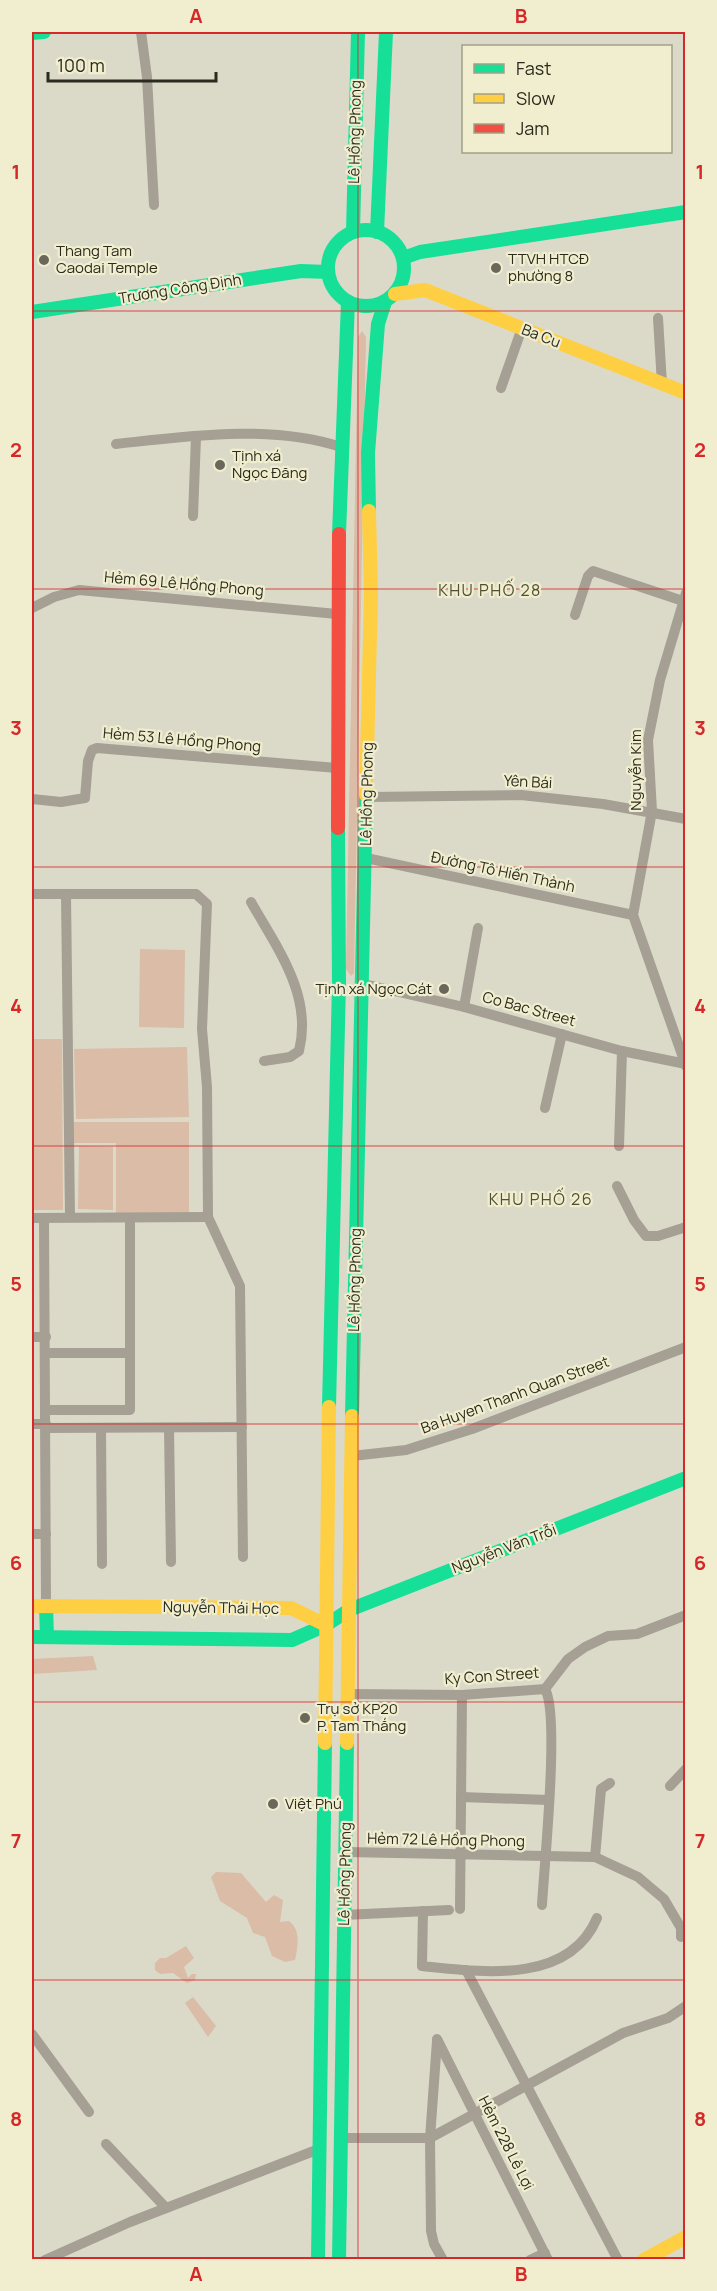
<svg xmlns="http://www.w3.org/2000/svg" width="717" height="2291" font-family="Manrope,sans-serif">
<rect width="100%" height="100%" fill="#dbdac9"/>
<g fill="#dabca7">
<path d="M362,331L366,337L354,973L351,976L346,969L358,337Z"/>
<path d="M140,949L185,950L184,1028L139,1027Z"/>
<path d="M32,1039H62L63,1210H32Z"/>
<path d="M187,1047L189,1117L76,1119L74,1049Z"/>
<path d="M72,1122H189V1215L116,1214V1143H72Z"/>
<path d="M79,1146L113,1147V1210L78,1209Z"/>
<path d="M93,1656L97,1670L32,1674V1659Z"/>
<path d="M216,1872L241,1873L266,1902L274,1895L283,1900L280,1922L289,1921C301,1930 298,1946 295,1960L285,1962L272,1956L265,1937L253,1933L247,1918L220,1901L211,1877Z"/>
<path d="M186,1946L194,1958L184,1967L188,1978L192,1974H196L195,1980L187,1983L173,1973L160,1974L155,1970V1963L160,1958H166Z"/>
<path d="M193,1997L216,2026L208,2037L185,2003Z"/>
</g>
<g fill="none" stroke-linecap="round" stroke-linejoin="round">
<g stroke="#a59f94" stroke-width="10">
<path d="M141,32L147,77L154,205"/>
<path d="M658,318L662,384"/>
<path d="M501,388L522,328"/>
<path d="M116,444C188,436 271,424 341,447"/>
<path d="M193,516L196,437"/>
<path d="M686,593L660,680L648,740L652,811L633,915L686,1066"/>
<path d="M32,608L54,597L79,590L337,614"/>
<path d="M575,615L588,576L593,571L683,601"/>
<path d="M368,797L521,795L603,804L686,819"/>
<path d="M32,799L61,802L85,798L88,761L92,750L97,748L337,768"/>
<path d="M366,858L633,915"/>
<path d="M32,894H196L207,904L202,1029L207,1087L208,1217L240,1286L243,1557"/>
<path d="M66,895L70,1217"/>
<path d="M251,902C277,948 313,995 299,1051L290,1057L264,1061"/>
<path d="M364,984L464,1007L622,1051L686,1064"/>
<path d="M464,1007L478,928"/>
<path d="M545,1108L562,1034"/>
<path d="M619,1146L622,1051"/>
<path d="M617,1186L634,1220L646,1236H658L686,1227"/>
<path d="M32,1218L208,1217"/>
<path d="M44,1218L46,1606"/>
<path d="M32,1337H46"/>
<path d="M46,1353H130V1410H46"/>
<path d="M130,1353V1218"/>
<path d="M32,1424H46"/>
<path d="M46,1428L242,1427"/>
<path d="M101,1428L102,1564"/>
<path d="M169,1428L171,1562"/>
<path d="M352,1456L406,1450L472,1429L686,1347"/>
<path d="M32,1534H46"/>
<path d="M348,1694L462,1695L545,1689L568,1659L585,1647L608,1636L637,1634L686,1615"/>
<path d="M670,1786L686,1769"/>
<path d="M461,1797L548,1800"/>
<path d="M346,1852L595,1857L638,1877L664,1899L681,1928V1937"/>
<path d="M595,1857L601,1789L610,1783"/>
<path d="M542,1905C544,1867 560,1714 545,1689"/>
<path d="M460,1909L462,1695"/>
<path d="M423,1911L422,1966C481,1972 569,1985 597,1918"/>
<path d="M344,1915L449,1910"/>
<path d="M466,1970L618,2260"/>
<path d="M32,2034L89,2112"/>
<path d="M437,2039L548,2260"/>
<path d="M437,2041L430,2138L431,2231L434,2244L443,2260"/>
<path d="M341,2138H430L623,2033L668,2018L686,2006"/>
<path d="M106,2144L166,2208"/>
<path d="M45,2260L130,2222L319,2149"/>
<path d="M530,2260L545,2253"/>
</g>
<g stroke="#16e098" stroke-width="14">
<path d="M32,33L44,32"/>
<circle cx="366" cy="268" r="38"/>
<path d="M353,232L358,32"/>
<path d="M377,232L386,32"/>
<path d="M403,258L420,252L686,212"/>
<path d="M32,312L301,271L328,272"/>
<path d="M369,511L368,453L378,324L385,302"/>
<path d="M339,534L348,302"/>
<path d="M329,1407L339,983L338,828"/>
<path d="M352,1416L366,795"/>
<path d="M46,1606L47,1637"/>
<path d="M32,1637L292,1640L326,1625L349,1610L686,1478"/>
<path d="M318,2260L325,1743"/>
<path d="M339,2260L347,1743"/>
</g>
<g stroke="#ffcf43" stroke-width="14">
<path d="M395,294L425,290L686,393"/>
<path d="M366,795L371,595L369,511"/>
<path d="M32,1606L291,1608L326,1625"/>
<path d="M325,1743L329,1407"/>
<path d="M347,1743L352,1416"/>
<path d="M644,2260L686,2237"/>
</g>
<path stroke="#f24e42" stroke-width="14" d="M338,828L339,534"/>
</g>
<path fill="none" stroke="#d62828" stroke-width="1.5" stroke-opacity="0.55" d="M358,32V2260M32,311H686M32,589H686M32,867H686M32,1146H686M32,1424H686M32,1702H686M32,1980H686"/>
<g fill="#69685a" stroke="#f0eece" stroke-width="2">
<circle cx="44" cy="260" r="6"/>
<circle cx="496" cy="268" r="6"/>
<circle cx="220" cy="465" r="6"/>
<circle cx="444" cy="989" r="6"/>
<circle cx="305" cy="1718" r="6"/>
<circle cx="273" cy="1804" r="6"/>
</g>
<g text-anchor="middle" stroke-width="4.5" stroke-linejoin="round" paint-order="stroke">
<g font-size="15" fill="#2b2a1e" stroke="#f0eece">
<text transform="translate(355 132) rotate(-89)" y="5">Lê Hồng Phong</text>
<text transform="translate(180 289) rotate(-9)" y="5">Trương Công Định</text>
<text transform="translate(541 336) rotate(21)" y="5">Ba Cu</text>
<text transform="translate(184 584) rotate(5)" y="5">Hẻm 69 Lê Hồng Phong</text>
<text transform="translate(182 740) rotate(5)" y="5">Hẻm 53 Lê Hồng Phong</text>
<text transform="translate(636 770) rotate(-90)" y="5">Nguyễn Kim</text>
<text transform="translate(528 782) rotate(3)" y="5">Yên Bái</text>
<text transform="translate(367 794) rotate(-89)" y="5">Lê Hồng Phong</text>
<text transform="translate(503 872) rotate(12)" y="5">Đường Tô Hiến Thành</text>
<text transform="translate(529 1009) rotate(15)" y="5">Co Bac Street</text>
<text transform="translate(355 1280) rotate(-89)" y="5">Lê Hồng Phong</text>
<text transform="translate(515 1395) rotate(-20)" y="5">Ba Huyen Thanh Quan Street</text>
<text transform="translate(504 1549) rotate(-21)" y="5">Nguyễn Văn Trỗi</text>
<text transform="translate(221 1608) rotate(1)" y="5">Nguyễn Thái Học</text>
<text transform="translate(492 1676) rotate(-4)" y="5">Ky Con Street</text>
<text transform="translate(446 1840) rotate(1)" y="5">Hẻm 72 Lê Hồng Phong</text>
<text transform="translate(345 1874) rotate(-89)" y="5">Lê Hồng Phong</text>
<text transform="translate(506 2143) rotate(63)" y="5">Hẻm 228 Lê Lợi</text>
</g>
<g font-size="15" fill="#2b2a1e" stroke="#f0eece" text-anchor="start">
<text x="56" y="256">Thang Tam<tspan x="56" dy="17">Caodai Temple</tspan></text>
<text x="508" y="264">TTVH HTCĐ<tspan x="508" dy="17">phường 8</tspan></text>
<text x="232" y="461">Tịnh xá<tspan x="232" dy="17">Ngọc Đăng</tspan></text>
<text x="432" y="994" text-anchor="end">Tịnh xá Ngọc Cát</text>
<text x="317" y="1714">Trụ sở KP20<tspan x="317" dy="17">P. Tam Thắng</tspan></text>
<text x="285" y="1809">Việt Phú</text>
</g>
<g font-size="16" letter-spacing="1.5" fill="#514f34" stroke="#f0eece">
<text x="490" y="596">KHU PHỐ 28</text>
<text x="541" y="1205">KHU PHỐ 26</text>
</g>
</g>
<rect width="717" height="2291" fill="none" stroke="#f0eece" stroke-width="66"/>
<rect x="462" y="45" width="210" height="108" fill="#f0eece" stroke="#a1a088" stroke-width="1.5"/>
<rect x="474" y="64" width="30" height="9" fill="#16e098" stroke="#a1a088" stroke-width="1.5"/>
<text x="516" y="75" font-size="18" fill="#2b2a1e">Fast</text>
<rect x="474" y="94" width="30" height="9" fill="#ffcf43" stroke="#a1a088" stroke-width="1.5"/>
<text x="516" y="105" font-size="18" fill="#2b2a1e">Slow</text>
<rect x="474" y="124" width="30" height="9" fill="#f24e42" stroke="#a1a088" stroke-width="1.5"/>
<text x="516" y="135" font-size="18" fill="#2b2a1e">Jam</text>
<path d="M48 72v9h168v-9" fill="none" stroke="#2b2a1e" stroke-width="3"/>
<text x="57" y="72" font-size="18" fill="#2b2a1e" stroke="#f0eece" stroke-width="4.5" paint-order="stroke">100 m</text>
<rect x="33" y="33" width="651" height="2225" fill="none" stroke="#d62828" stroke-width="2"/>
<g font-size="20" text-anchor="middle" font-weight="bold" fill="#d62828">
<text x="196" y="23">A</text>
<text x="521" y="23">B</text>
<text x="16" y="179">1</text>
<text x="700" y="179">1</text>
<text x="16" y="457">2</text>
<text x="700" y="457">2</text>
<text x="16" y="735">3</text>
<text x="700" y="735">3</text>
<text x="16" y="1013">4</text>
<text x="700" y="1013">4</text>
<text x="16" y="1291">5</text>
<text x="700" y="1291">5</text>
<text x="16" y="1570">6</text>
<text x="700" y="1570">6</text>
<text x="16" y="1848">7</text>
<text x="700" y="1848">7</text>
<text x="16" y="2126">8</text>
<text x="700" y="2126">8</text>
<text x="196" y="2281">A</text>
<text x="521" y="2281">B</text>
</g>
</svg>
